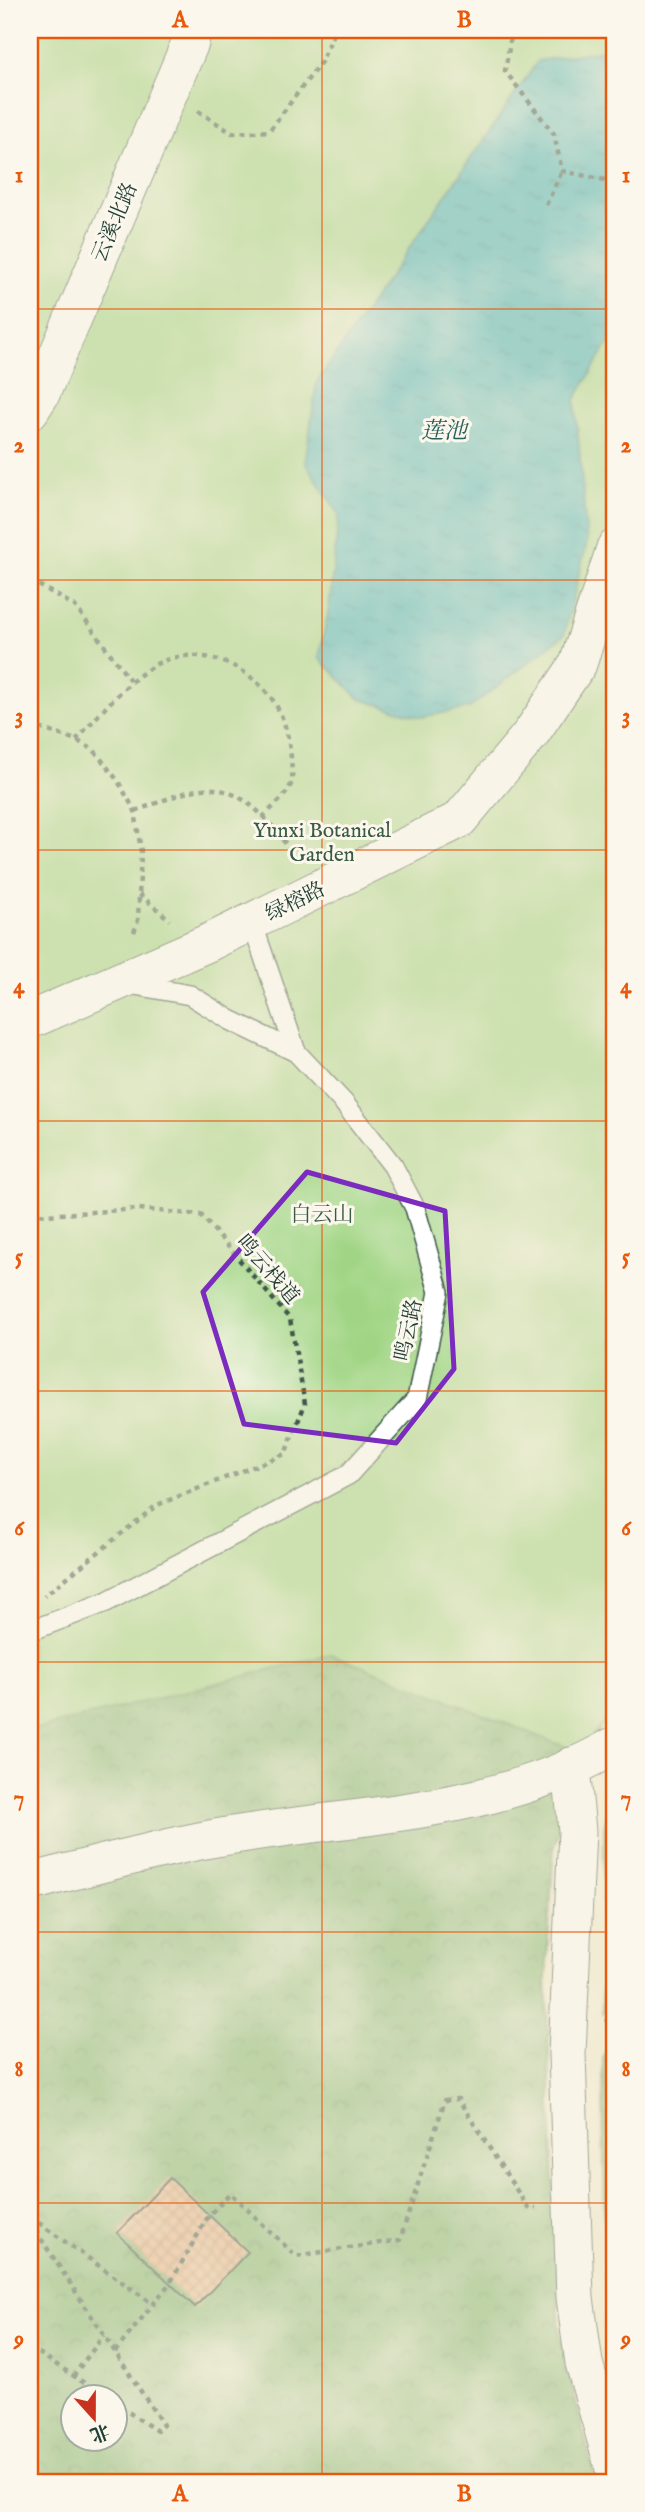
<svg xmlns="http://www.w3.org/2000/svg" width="645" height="2512" font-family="'IM FELL English','Noto Serif SC',serif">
<defs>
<pattern id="forest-crowns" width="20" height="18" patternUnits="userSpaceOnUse" patternTransform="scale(1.75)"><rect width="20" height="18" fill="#80b672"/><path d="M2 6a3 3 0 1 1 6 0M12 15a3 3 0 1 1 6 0" fill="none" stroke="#68955e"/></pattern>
<pattern id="water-ripples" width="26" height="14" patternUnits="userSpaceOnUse" patternTransform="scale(1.75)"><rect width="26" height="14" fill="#40b1b9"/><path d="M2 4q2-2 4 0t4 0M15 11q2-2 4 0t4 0" fill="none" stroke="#359197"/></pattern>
<pattern id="building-cross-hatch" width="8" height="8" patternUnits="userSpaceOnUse" patternTransform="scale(1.75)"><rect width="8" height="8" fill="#ebb58d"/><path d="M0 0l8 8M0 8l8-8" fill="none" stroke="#be9474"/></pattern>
</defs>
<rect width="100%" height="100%" fill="#fbf7ec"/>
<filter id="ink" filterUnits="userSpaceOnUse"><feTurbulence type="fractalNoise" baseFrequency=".0143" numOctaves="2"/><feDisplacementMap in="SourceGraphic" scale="14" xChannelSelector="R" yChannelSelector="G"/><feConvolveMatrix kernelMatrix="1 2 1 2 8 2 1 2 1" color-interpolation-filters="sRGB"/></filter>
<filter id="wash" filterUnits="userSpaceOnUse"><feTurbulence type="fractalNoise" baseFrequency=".00686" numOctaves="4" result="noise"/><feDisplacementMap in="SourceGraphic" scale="28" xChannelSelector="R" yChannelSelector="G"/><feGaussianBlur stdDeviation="1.57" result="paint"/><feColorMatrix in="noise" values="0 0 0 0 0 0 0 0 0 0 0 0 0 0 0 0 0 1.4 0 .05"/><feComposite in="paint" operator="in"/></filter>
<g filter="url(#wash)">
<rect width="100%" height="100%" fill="#f2ebd3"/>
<g fill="url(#forest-crowns)" stroke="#507a53" stroke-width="2" fill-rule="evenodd">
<path d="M30,30H615V1711L600,1728L554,1845L546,1978L560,2336L596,2482L30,2481ZM74,2396H116V2438H74Z"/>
<path d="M615,1773V1988L602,2014L604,1827Z"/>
<path d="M615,2029V2359L605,2279L603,2059Z"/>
</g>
<path fill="#a1d585" stroke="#60895c" stroke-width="2" d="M30,30H615V1710L578,1752L331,1654L30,1731Z"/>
<path fill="url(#water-ripples)" stroke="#307776" stroke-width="2" d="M615,48V332L575,400L587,542L564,635L469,708L421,717L360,699L319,658L329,608L339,514L305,462L317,382L538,61Z"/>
<g id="blocks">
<path fill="url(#building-cross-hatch)" d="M170,2178L248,2252L195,2307L117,2233Z"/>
</g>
</g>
<g filter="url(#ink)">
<use href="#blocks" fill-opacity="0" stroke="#3f574c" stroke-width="2"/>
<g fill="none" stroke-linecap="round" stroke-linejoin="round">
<g stroke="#3f574c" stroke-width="22">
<g id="service">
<path d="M252,922L296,1052"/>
<path d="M30,1631L106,1602L348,1475L417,1399L439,1292L415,1208L393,1166L344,1103L296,1052L230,1020L190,995L124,983"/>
</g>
</g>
<g stroke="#3f574c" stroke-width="39">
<g id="minor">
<path d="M30,411L41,394L190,43L192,30"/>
<path d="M30,1020L210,942L459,820L530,735L578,664L615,548"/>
<path d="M571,1766L577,1831L567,2054L575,2298L584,2363L615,2472"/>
<path d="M30,1882C90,1867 150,1850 210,1839C346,1814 493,1817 615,1745"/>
</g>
</g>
<g stroke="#3f574c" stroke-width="4.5" stroke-dasharray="5 5" stroke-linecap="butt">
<path d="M506,30L511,36L505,71L554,134L562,171L615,182"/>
<path d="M198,111L232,133L269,131L321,62L335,31L339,30"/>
<path d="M546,205L562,171"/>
<path d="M30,580L75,606L132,683"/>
<path d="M30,725L76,740L94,750L118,781L135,811L141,851L138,920L133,935"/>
<path d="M76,740C99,715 124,684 153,666C195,641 250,665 274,702C285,719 289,739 291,758C291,765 293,774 292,780C290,794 272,807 263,817"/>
<path d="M135,811C156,804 180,792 202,789C244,784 277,829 297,861"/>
<path d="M139,894L170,920"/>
<path d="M30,1212L45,1215L139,1209L201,1215L290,1319L305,1404L285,1454L157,1505L44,1596"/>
<path d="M606,2022L615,2004"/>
<path d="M30,2220L33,2219L153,2304"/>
<path d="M30,2222L163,2425L157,2431L116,2404"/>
<path d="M30,2347L104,2396"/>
<path d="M115,2352L170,2283L209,2215L230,2193L296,2256L400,2240L445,2100L458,2099L528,2208H536"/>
<path d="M73,2376L104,2335"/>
</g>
<use href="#service" stroke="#fff" stroke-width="19"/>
<use href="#minor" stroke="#fff" stroke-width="37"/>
</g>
</g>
<path d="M0 0H645V2512H0ZM307,1172L445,1211L454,1369L396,1443L244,1424L203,1292Z" fill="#f2ebd3" fill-opacity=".55" fill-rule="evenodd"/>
<path fill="none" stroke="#7b2cbf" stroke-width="5" stroke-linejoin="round" d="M307,1172L445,1211L454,1369L396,1443L244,1424L203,1292Z"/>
<path fill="none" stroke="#e8590c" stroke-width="2" stroke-opacity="0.55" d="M322,30V2482M30,309H615M30,580H615M30,850H615M30,1121H615M30,1391H615M30,1662H615M30,1932H615M30,2203H615"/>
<g text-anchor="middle" stroke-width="6" stroke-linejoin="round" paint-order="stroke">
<g font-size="21" fill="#1f3d34" stroke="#fbf7ec">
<text transform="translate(114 222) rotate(-67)" y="7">云溪北路</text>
<text transform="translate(295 901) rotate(-26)" y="7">绿榕路</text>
<text transform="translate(268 1269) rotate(49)" y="7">鸣云栈道</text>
<text transform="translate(408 1330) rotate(-78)" y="7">鸣云路</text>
</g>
<g font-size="21" fill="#395b44" stroke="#fbf7ec">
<text x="322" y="837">Yunxi Botanical<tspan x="322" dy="24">Garden</tspan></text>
<text x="322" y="1221">白云山</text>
</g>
<g font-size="23" font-style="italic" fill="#29605c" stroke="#fbf7ec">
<text x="444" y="438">莲池</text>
</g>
</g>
<rect width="645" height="2512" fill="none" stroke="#fbf7ec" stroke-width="77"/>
<g transform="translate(94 2418) rotate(159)"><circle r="33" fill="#fbf7ec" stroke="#a3ada2" stroke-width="2"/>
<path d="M0-5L12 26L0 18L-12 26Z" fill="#c8321e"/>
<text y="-10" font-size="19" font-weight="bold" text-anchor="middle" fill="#1f3d34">北</text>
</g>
<rect x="38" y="38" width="568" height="2436" fill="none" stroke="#e8590c" stroke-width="2.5"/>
<g font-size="23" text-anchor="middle" font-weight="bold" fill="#e8590c">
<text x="180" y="27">A</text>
<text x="464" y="27">B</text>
<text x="19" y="182">1</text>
<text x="626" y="182">1</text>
<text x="19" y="452">2</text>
<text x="626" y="452">2</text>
<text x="19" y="723">3</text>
<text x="626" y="723">3</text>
<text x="19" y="993">4</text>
<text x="626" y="993">4</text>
<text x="19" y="1264">5</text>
<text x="626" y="1264">5</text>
<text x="19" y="1535">6</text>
<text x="626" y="1535">6</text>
<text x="19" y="1805">7</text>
<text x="626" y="1805">7</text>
<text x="19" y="2076">8</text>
<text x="626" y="2076">8</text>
<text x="19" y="2346">9</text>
<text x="626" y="2346">9</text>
<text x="180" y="2501">A</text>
<text x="464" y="2501">B</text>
</g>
</svg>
